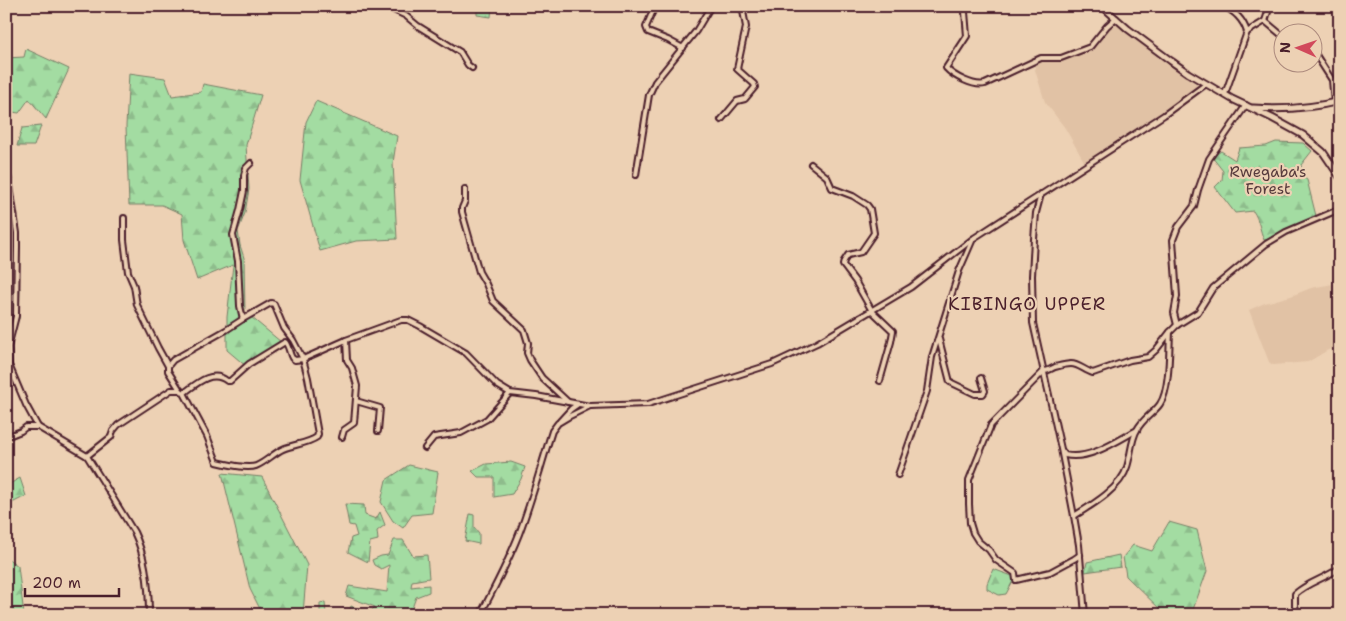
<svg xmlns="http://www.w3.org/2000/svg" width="1346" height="621" font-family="'Shantell Sans',sans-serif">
<defs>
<pattern id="forest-firs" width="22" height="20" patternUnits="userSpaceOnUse" patternTransform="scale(1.25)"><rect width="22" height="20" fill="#a3dca2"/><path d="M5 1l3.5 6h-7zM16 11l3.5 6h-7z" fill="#8ebc8c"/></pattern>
</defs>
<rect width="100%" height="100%" fill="#edd1b4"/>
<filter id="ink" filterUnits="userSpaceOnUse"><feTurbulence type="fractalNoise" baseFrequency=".02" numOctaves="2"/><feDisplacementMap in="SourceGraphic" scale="10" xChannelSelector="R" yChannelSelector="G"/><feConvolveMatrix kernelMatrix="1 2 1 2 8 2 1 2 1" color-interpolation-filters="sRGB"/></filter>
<g filter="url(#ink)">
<g fill="#e1c2a5">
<path d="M1111,23L1127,30L1168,65L1203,88L1086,165L1065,128L1045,102L1035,70L1039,59L1058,61L1087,48L1097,35Z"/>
<path d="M1340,274V313L1335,314L1340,320V348L1328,350L1308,362L1273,365L1269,362L1249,310L1265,303L1291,296L1311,288L1333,284L1335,276Z"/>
</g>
<g fill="url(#forest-firs)" stroke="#767e66">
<path d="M400,6H446L404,12L400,9Z"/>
<path d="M477,6H492L491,17L477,15Z"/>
<path d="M26,49L69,69L46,119L29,99L19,113L6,111V58L24,57Z"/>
<path d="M129,73L165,78L172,96L201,92L203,84L261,95L246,145L249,189L245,213L238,231L240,245L244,258L245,312L281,342L247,367L227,350V317L233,265L197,280L184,240L182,214L162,205H129L126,126Z"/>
<path d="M316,101L397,136L393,163L397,239L356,241L320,251L300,180L306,122Z"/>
<path d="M41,126L34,146H17L22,128Z"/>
<path d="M1276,142L1303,143L1312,151L1301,165L1302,176L1307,180L1316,216L1305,222L1286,229L1274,238L1264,240C1260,231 1259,219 1253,211L1235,213L1215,187L1222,180L1223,171L1212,157L1221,151L1235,160L1239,148L1266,146Z"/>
<path d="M20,288L19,319L6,316V297L9,296L7,290Z"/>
<path d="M511,462L525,467L521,479L512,494L494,497V477H478L472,471L486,464Z"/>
<path d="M409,465L438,472L432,513L412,515L403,528L393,521L381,502L386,480Z"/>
<path d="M222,473L262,477L307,565L303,614H320V603L325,602L326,615H263L250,589Z"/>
<path d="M20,478L26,496L6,506V486Z"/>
<path d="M345,504L364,505L365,515L376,519L380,512L385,525L377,531L378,540L370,542L368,562L348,552L351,538L357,536L354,526L349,525Z"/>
<path d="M470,514L474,515V527L479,533V544L465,541Z"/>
<path d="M1169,522L1197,530L1207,571L1191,615H1166L1126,576L1123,557L1133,545L1152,551Z"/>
<path d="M394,540H403L413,556L427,555L429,578L412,581L411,587L429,585V592L416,597L411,611L412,615H356L349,612L351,606L369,613L375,607L346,596L349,586L387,592L389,565L381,569L374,565L372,560L381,556L388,555Z"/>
<path d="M1119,555L1121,567L1085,572L1087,562Z"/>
<path d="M6,557L18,566L24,615H6Z"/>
<path d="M993,569L1015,577L1006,594L999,595L987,589V584Z"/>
</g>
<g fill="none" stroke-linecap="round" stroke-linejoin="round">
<g stroke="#4a1f2b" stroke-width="8">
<g id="street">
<path d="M385,6L406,16L418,26L460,52L468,65L472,68"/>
<path d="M655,6L646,27L648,32L668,40L683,48"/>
<path d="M960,6L965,12L967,36L946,68C953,76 974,87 985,84L1041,58H1061L1090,47L1107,26L1116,18"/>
<path d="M1223,6C1235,12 1243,19 1247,32L1225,94"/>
<path d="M1265,21L1284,37"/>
<path d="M1247,32L1265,21L1270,6"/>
<path d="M1314,52L1332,80L1334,103"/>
<path d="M721,120L737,101L745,99L755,87L754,84L737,69L746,27L742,6"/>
<path d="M811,164L827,177L832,188L853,196L867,205L870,209L874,233L861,252L848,255L844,261L843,265L855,281L872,311L893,331L891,342L880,381"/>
<path d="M6,169L9,179L17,233V247L16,316L8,347L9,365L26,405L38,427L87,456L134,532C146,557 149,587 149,615"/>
<path d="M636,175L649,95L655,82L696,31L711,6"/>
<path d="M465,189V201L462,208V212L479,272L486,284L493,301L524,330L528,343L527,353L530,360L542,378L568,402"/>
<path d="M1041,194L1036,213L1034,239L1032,276L1033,323L1061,449L1074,516L1079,545L1085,615"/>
<path d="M124,218V240L128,272L134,286L137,305L158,348L168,366"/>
<path d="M243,319L240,306L238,261L233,235L240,210L244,191V175L246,168L251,163"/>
<path d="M1177,325L1174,313L1177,296L1173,240L1178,227L1194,206L1198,190L1209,159L1246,105"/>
<path d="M939,339L950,382L975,394H983L985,391L981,378"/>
<path d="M180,390L168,371V366L173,360L226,330L243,319L271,303L274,304L284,328L293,340L303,359L295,360L292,358C289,353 289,346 285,342L249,364L230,381H227C212,369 196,384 184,393"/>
<path d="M356,401L380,408L378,431"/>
<path d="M560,421L571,409L578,404"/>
<path d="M6,437L21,431L26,427H38"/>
<path d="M342,437L344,430L354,423L357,386L352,368L347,360L346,340"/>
<path d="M425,448L434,437L461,433L487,419L510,393"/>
<path d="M1062,451L1065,455C1088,461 1117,441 1137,430"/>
<path d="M87,456L111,437L113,431L118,425L171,390H180L184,393L207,436L217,462C225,464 248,469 256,466C266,462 274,453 283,449C294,444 307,444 317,437L318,434L308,378L303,359L346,340L401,320H408L420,326L466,353L497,385L510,393L536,396L590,406"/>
<path d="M898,475L927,391L932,357L959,271L973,239"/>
<path d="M1074,516C1092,505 1121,488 1127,467C1131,455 1131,440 1137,430C1142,419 1154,413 1160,404C1170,390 1169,350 1170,332L1177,325L1198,312L1213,288L1266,244L1286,232L1340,209"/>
<path d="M1080,555L1074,559L1050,572L1016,580L1015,573L996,560L989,550L978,541L973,533L970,523L969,504V480L991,425L1044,371C1049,371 1050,369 1055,367C1059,366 1066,364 1071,364C1079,364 1085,371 1093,373L1130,360L1148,357L1156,350L1170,332"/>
<path d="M480,615C494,589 508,562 519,534C532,500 541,465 552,431L558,423L568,417L590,406L648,404L772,364L817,343L911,287L974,238L1164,115L1206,84"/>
<path d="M1298,615L1295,606V594C1308,582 1324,579 1338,569L1340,570"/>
</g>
</g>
<g stroke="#4a1f2b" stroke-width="9">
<g id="secondary">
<path d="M1102,6L1128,29L1171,61L1188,73L1232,99L1272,118L1303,135L1323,152L1340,177"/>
<path d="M1253,108C1282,110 1312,108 1340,101"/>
</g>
</g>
<use href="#street" stroke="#edd1b4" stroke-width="4"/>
<use href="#secondary" stroke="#edd1b4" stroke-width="5"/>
</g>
</g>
<g text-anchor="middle" stroke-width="4.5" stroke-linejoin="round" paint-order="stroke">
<g font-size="15" fill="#573b3d" stroke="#edd1b4">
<text x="1268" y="177">Rwegaba's<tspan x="1268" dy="17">Forest</tspan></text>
</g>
<g font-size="18" letter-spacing="1" fill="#4a1f2b" stroke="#edd1b4">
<text x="1027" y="310">KIBINGO UPPER</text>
</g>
</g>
<rect width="1346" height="621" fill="none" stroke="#edd1b4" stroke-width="25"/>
<rect x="12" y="12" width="1321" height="596" fill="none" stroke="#4a1f2b" stroke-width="2" filter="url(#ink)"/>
<g transform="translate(1298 48) rotate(272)"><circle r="24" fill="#edd1b4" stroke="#ac8a7d"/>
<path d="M0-4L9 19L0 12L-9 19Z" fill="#d1495b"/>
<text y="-8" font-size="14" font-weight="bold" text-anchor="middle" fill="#4a1f2b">N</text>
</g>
<path d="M25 588v8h94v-8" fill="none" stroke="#4a1f2b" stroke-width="2.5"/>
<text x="32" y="588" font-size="15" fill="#4a1f2b" stroke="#edd1b4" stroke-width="4" paint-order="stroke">200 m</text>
</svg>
